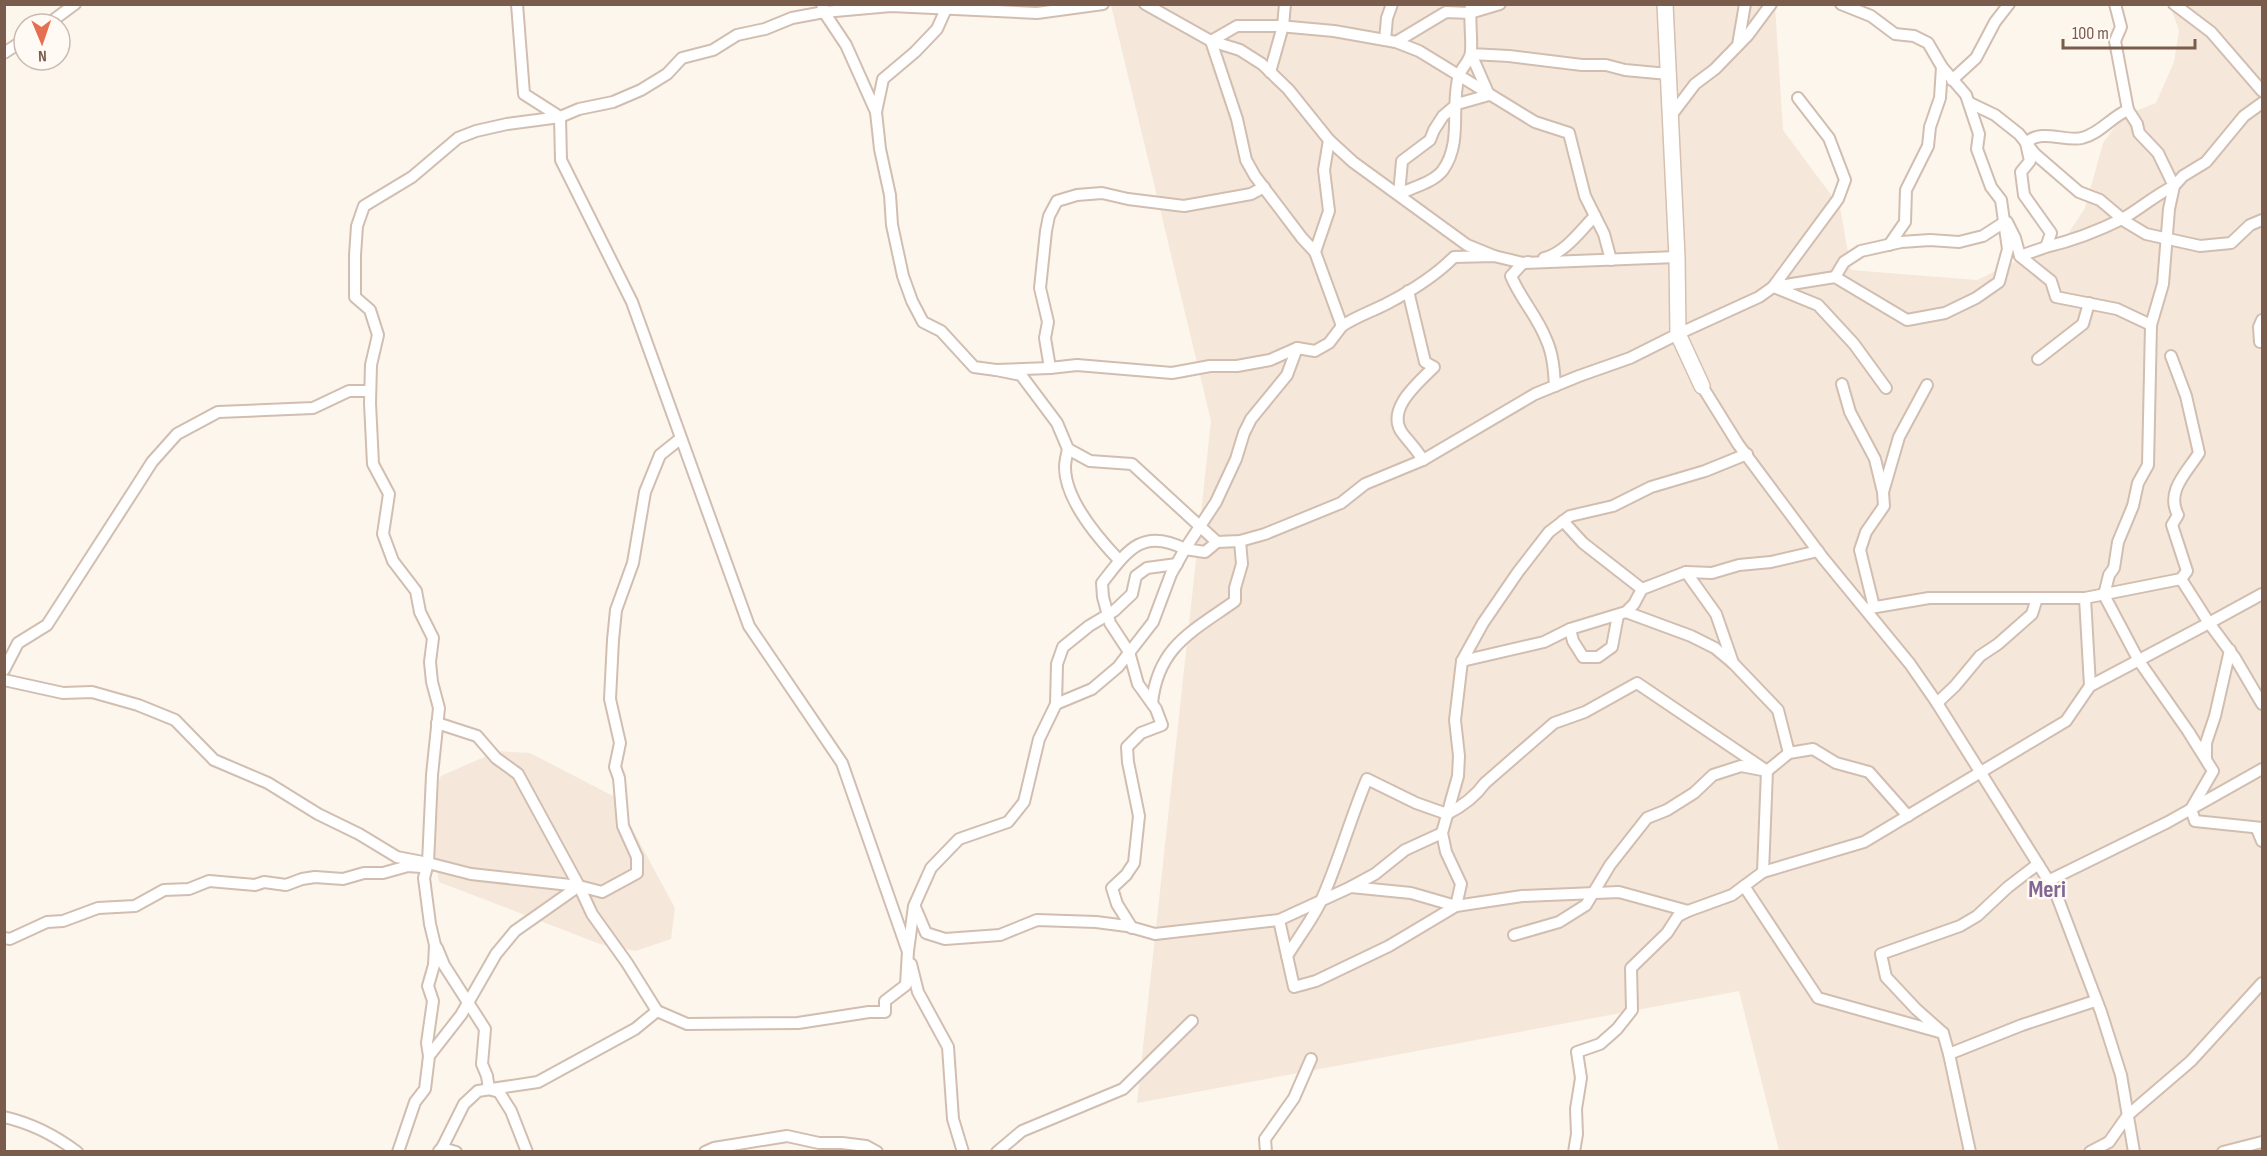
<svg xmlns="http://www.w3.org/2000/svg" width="2267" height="1156" font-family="'Sofia Sans Condensed',sans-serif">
<rect width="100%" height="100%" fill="#fdf6ec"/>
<g fill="#f5e8da">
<path d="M1111,5H1775L1783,130L1840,207L1851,270L1977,280L2066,237L2085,208L2103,143L2123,116L2156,103L2174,62L2179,31L2170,5H2262V1151H1779L1739,991L1137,1103L1211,421Z"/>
<path d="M498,751L530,753L615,797L675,908L671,939L636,951L600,944L439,882L426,804L441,776Z"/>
</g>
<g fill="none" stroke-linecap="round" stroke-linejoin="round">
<g stroke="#d1beb0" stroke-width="14">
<g id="street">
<path d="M517,4L524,94L560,117L561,160L632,302L749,626L842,763L907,949"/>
<path d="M822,4L824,12L891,6L1037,13L1103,4"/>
<path d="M1145,4L1211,41L1237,119L1246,160L1255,176L1302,238L1315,252L1342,326C1357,316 1373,311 1388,303C1411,291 1436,275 1454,257L1494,256L1523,263L1677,257"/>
<path d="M1471,4C1469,20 1472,35 1471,51C1471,60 1462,67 1459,75C1450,106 1463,142 1443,170C1433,183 1413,187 1399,194L1402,161L1430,140L1434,130L1443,116L1457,104L1489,95L1471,54L1509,56L1582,65H1606L1625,70L1668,74"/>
<path d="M2115,4L2121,27L2115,41L2128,110"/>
<path d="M2174,4L2211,32L2262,91"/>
<path d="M48,24L75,4"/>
<path d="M1385,40L1387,18L1392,4"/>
<path d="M1396,42L1446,12L1470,13L1500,4"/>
<path d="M1738,45L1745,4"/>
<path d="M4,53L24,40"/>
<path d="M1270,72L1283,26L1285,4"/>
<path d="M1952,80L1976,58L1995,22L2009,4"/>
<path d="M1970,103L1995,115L2019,134L2035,154L2079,192L2100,200L2126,222L2146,234L2200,246L2231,243L2250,225L2262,220"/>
<path d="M2262,103L2244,116L2206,162L2183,176L2174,186L2169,209L2163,284L2151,325L2148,465L2138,483L2133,506L2118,542L2114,568L2109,575L2104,595L2139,661L2188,731L2213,771L2191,809L2195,821L2262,828"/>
<path d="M876,112L880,149L890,195L892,225L903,276L912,301L923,322L941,331L974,367L996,370"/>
<path d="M1670,117L1695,84L1715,69L1748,35L1771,4"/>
<path d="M2007,222L2015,238L2020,256"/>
<path d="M1889,245L1905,222L1906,190L1928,146L1930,127L1940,98L1942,67"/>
<path d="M2046,247C2071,241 2098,231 2122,219C2140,209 2155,195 2174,186L2158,153L2139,133L2137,124L2128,110C2111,117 2101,133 2082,138C2064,142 2041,128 2026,143L2030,161L2021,172L2024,195L2051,233L2046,247L2020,256L2051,281L2056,297L2117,309L2151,325"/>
<path d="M1315,252L1329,211L1324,170L1329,140"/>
<path d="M1494,256L1467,245L1353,162L1329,140L1288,89L1262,64L1240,50L1211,41L1237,26H1279L1334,31L1396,42L1419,51L1535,122L1569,133L1585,196L1604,234L1611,260"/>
<path d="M1544,258C1565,253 1580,231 1595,216"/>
<path d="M1528,262L1523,263L1511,276C1520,298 1537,316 1546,339C1553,354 1554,370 1555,386"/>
<path d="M1835,277L1844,262L1861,251L1901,242L1930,240L1959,242L1983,236L2003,223"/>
<path d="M1773,287L1835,277L1907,320L1945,313L1976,298L1999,282L2008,249L2001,200L1991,187L1977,149L1979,134L1966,95L1942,67L1928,43L1914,36L1895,34L1871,16L1841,4"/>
<path d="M1774,287L1818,305L1854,344L1886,388"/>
<path d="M1408,291L1425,362L1434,367C1419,382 1384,410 1403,434C1410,443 1417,450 1423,460"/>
<path d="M2260,342L2259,327L2262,320"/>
<path d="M2171,356L2186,396L2199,453C2188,471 2165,491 2178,515L2172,525L2187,571L2181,579"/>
<path d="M2038,359L2083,324L2089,303"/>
<path d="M1050,368L1045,338L1048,322L1040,288L1046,231L1049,216L1057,201L1077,195L1102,193L1128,199L1184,206L1251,194L1264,187"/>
<path d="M1842,384L1850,412L1875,459L1883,492L1884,506L1866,532L1860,550L1874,607"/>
<path d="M1702,386L1738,444L1823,558L1910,664L1937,703L2055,891L2101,1012L2121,1075L2134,1152"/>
<path d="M1068,449C1067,454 1065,461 1065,467C1065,500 1098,538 1119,560"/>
<path d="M1883,492L1899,437L1927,385"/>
<path d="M1563,521L1583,543L1642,589"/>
<path d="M1217,542L1132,464L1090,461L1068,449L1057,423L1021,375L996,370L1050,368L1077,365L1172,373L1210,366H1237L1270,360L1297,348L1315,351L1329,343L1342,326"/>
<path d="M1686,572L1712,573L1739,565L1771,562L1818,551"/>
<path d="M1870,608L1929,598H2085"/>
<path d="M1626,612L1691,636L1715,648L1733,663"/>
<path d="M1570,629L1573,641L1583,657H1598L1612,647L1618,615"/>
<path d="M1462,661L1544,642L1570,629L1626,612L1634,604L1642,589L1686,572L1716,614L1733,663L1778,710L1789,753L1813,749L1836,763L1869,772L1908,816"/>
<path d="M4,670L18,643L47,625L138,484L152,462L177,434L218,412L313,408L349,391H370"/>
<path d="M4,680L63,693L92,692L138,705L175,720L214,760L268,783L318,814L359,834L397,857L428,863L471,874L579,886L592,914L627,963L657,1011L687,1024L798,1023L869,1012H885V1001L906,985L908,951L914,906L931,868L959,839L1008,822L1024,802L1039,739L1056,704L1092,689L1118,667L1153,622L1171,574L1185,549L1205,552L1217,542L1240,541L1265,534L1341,503L1365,484L1423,460L1535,394L1579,376L1630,358L1678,334L1759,297L1773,287L1838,199L1845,180L1829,138L1798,98"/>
<path d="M2090,686L2209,623L2235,658L2262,704"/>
<path d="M1152,703C1158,646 1193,631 1235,601V588L1242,564L1240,541"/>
<path d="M1937,703L1955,686L1980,656L1998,644L2032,614L2037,598"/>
<path d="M1056,704L1057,664L1063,647L1089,626L1114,611L1132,594L1136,576L1147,568L1177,564"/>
<path d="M437,723L477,736L496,758L518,774L579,886L602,892L637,873V857L623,826L619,778L615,767L620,743L610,699L613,640L616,610L633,563L645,492L660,455L680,439"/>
<path d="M2206,758V743L2215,716L2230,650"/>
<path d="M2257,829L2262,841"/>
<path d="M2048,881L2168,822L2262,769"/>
<path d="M1744,886L1818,998L1943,1033L1949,1054"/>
<path d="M1351,887L1375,874L1405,850L1442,833"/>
<path d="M915,907L926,933L945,939L1000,935L1037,920L1096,922L1127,926L1155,934L1279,920L1294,987L1316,981L1389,946L1456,906L1522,896L1619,892L1688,911L1732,895L1763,872L1864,842L2066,721L2090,686L2085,598L2181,579L2209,623L2262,594"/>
<path d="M1279,920L1351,887L1411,893L1456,906L1461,884L1446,852L1442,833L1458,776L1459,756L1455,720L1462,661L1483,623L1518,572L1549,532L1570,516L1613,506L1651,487L1705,471L1747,454"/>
<path d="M1132,928L1117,904L1112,888L1126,875L1134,863L1139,816L1128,762L1127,747L1141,733L1162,725L1156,709L1138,684L1129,652L1110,623L1103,597L1102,583C1127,551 1142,527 1185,549L1216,502L1236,459L1244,433L1251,419L1287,375L1297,348"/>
<path d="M1514,935L1559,922L1586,905L1610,865L1647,818L1667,810L1694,793L1713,775L1741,766L1767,771L1789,753"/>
<path d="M4,938L10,939L47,922L63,921L98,908L135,906L164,890L189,889L209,881L255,885L264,882L286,885L302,879L315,877L343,879L364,873H383L408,866L421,867"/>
<path d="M437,948L444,965L485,1029L482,1064L487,1076L489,1089L499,1092L511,1111L527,1152"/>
<path d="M1287,956C1298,938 1312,920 1321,901C1339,861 1350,819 1367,779L1416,803L1447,814C1463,806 1475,797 1485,783L1554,723L1585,712L1637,683L1767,771L1763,872"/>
<path d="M911,964L918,992L948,1047L953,1119L963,1152"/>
<path d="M1943,1033L1916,1009L1886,977L1881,954L1960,926L1977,916L2008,887L2038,864"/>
<path d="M429,1056L461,1015L496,954L515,931L579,886"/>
<path d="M4,1117C30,1123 56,1136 77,1152"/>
<path d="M442,1148L464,1104L478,1091L538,1082L635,1029L657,1011"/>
<path d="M439,1151L442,1148L456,1152"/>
<path d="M398,1152L415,1102L425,1089L429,1056L427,1043L433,1001L428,986L434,965L435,945L430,924L424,878L428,863L432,775L439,708L432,682L430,662L433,638L420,612L416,591L393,561L383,534L389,494L373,464L370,403L371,365L378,335L370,310L355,297V255L357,226L364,206L412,177L458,138L476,131L507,124L560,117L579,109L613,102L641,90L667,74L682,58L713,50L737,35L765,29L792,18L824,12L846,45L876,112L883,79L915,52L937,29L946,9"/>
<path d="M705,1152L714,1148L787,1136L819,1143H842L866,1146L877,1152"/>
<path d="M997,1152L1022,1131L1123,1089L1192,1021"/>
<path d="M1266,1152L1265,1139L1294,1098L1311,1059"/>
<path d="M1574,1152L1577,1134L1576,1109L1581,1078L1577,1052L1600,1044L1617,1029L1632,1010L1631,968L1667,933L1678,916L1688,911"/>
<path d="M1970,1152L1949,1054L2022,1025L2095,1001"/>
<path d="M2090,1152L2109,1142L2128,1115L2191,1061L2262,983"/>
<path d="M2223,1152L2262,1142"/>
</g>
</g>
<g stroke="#d6c0b0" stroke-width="18">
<path id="secondary" d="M1665,4L1677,257L1678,334L1702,386"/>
</g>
<use href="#street" stroke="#fff" stroke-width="10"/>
<use href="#secondary" stroke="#fff" stroke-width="15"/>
</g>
<g text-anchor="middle" stroke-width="5" stroke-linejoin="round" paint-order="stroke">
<g font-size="24" font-weight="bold" fill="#846695" stroke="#fffaf3">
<text x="2047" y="897">Meri</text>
</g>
</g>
<rect width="2267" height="1156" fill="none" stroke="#7a5c4d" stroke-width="12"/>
<g transform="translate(42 42) rotate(178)"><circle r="28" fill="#fffaf3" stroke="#cabbb1" stroke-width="1.5"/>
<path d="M0-4.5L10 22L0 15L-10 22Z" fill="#e76f51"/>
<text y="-9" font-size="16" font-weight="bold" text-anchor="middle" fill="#7a5c4d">N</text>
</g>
<path d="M2063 39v9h132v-9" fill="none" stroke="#7a5c4d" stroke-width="3"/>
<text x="2072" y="39" font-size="18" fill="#7a5c4d" stroke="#fffaf3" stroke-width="4.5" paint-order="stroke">100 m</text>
</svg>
